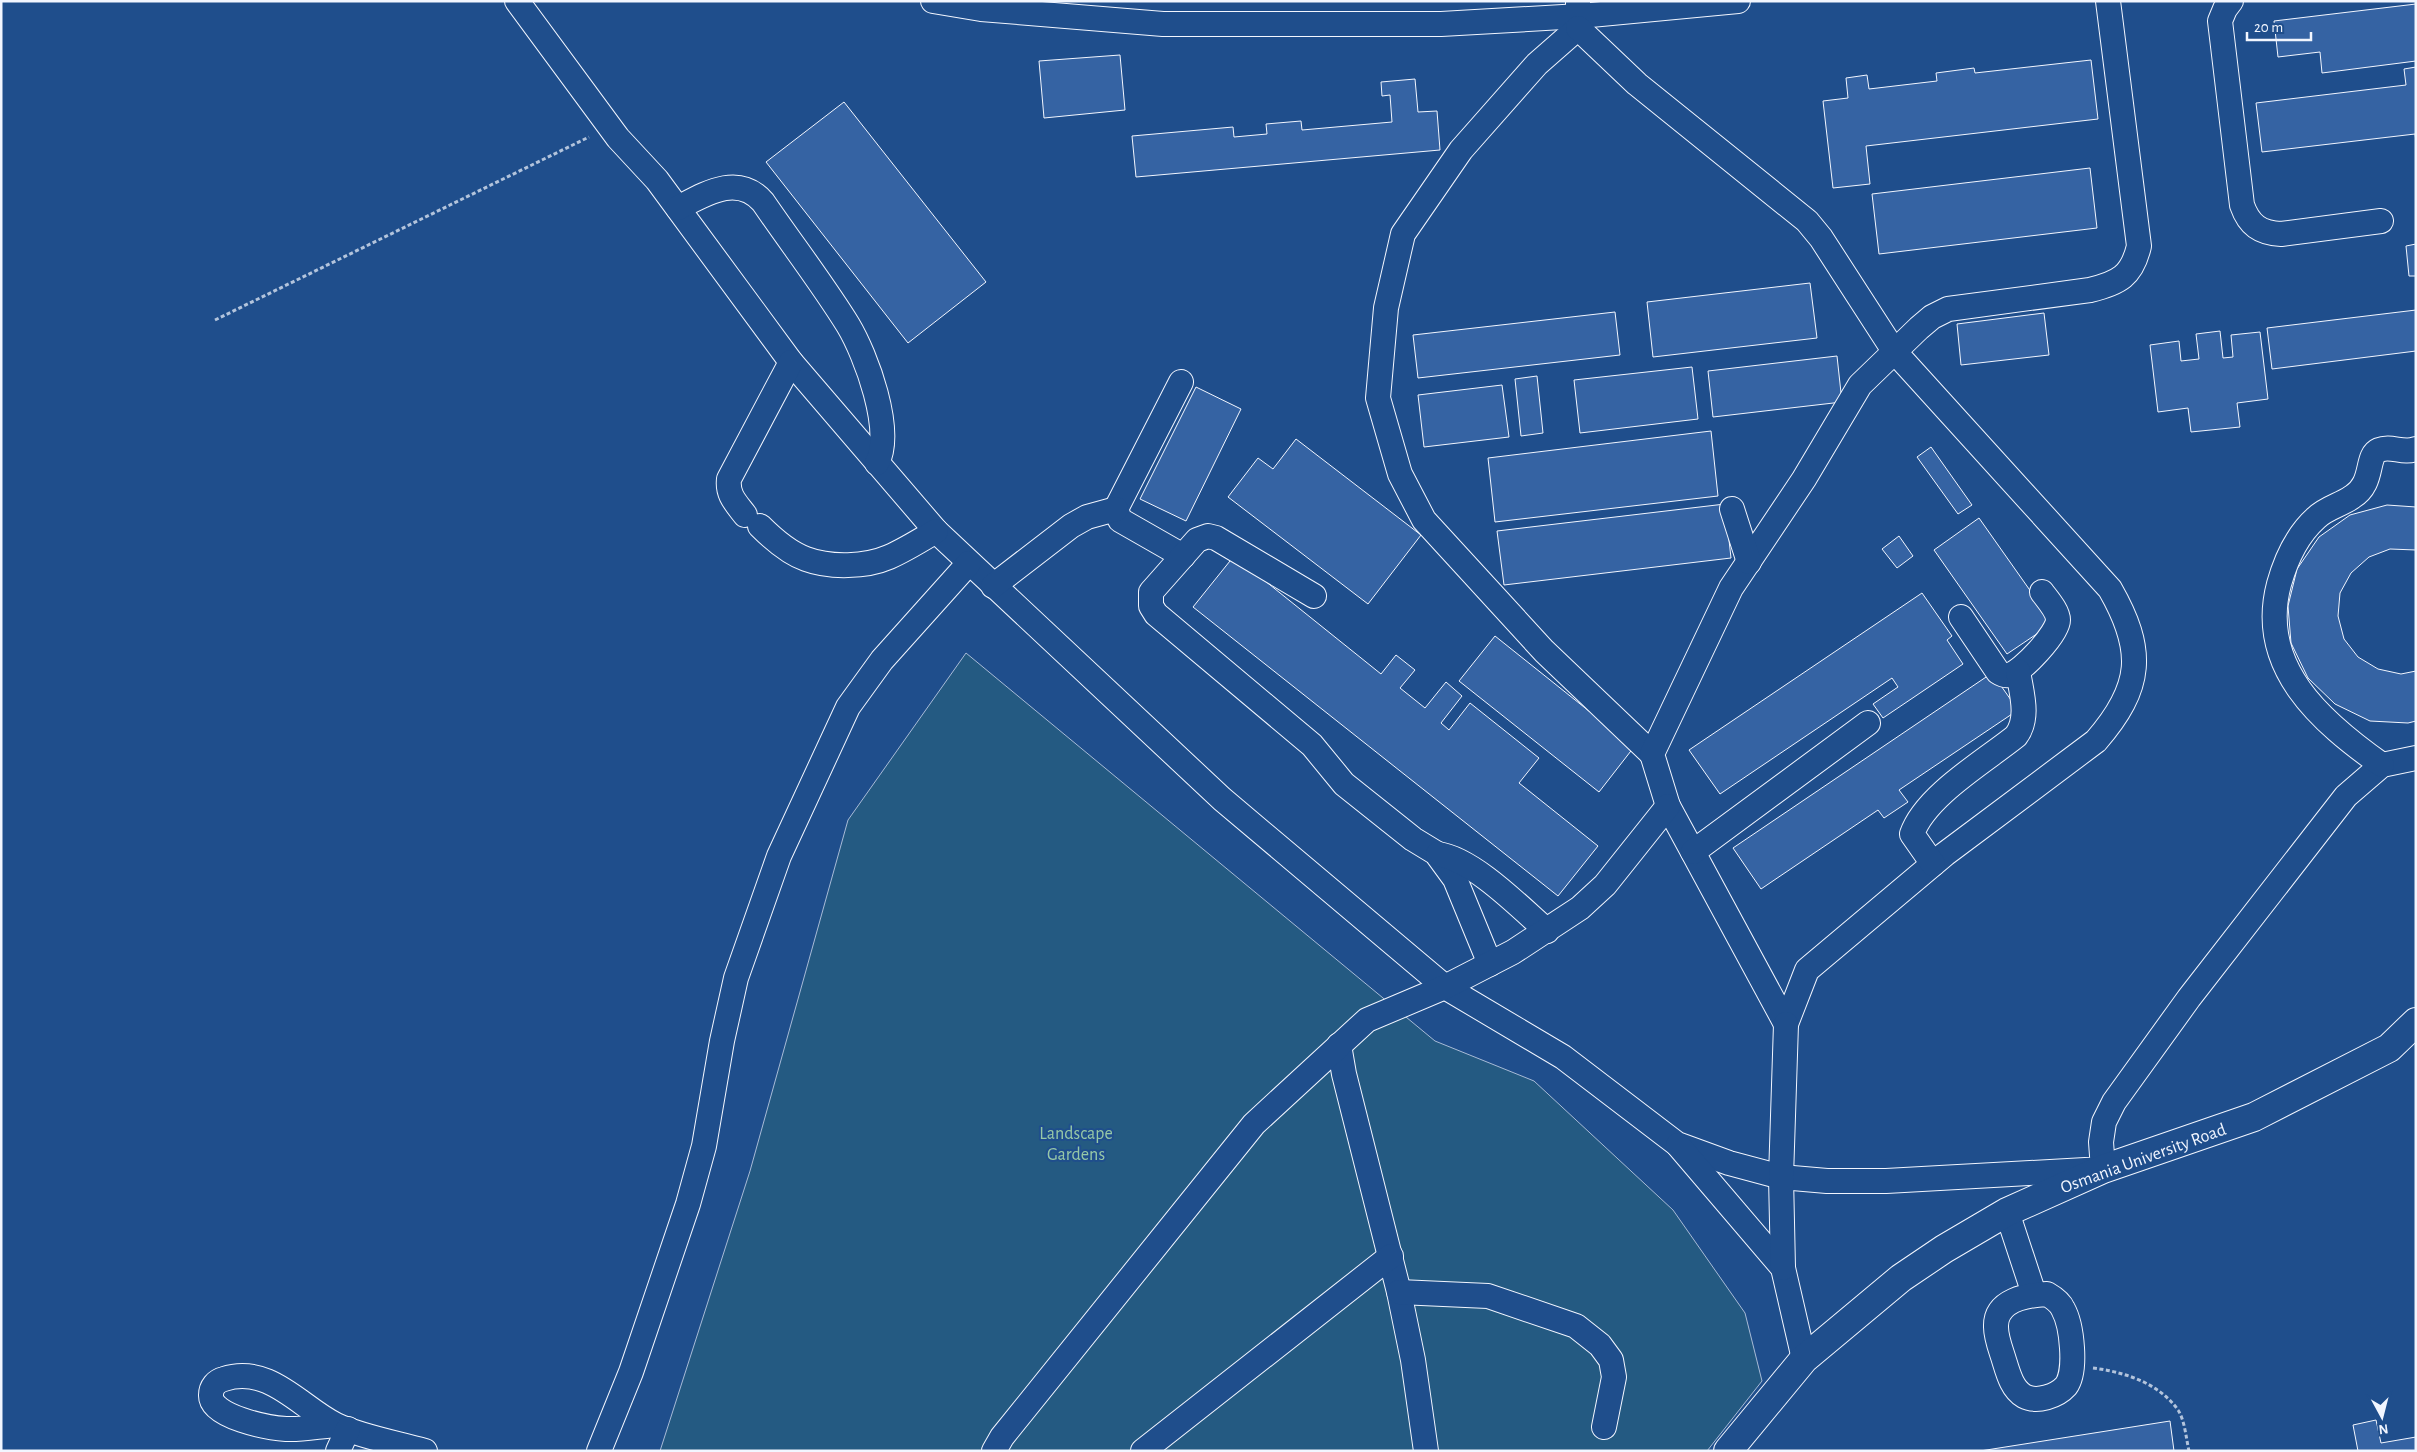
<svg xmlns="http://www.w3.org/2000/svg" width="2417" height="1452" font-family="'Alegreya Sans',sans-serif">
<rect width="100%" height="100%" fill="#1f4e8c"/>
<path fill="#245a82" stroke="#a8bbd7" d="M966,653L1435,1041L1534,1081L1673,1210L1745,1313L1762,1381L1707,1451H660L750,1171L848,820Z"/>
<g fill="#3563a3" stroke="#f2f6ff">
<path d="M2416,4V61L2322,73L2320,52L2278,57L2274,21Z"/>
<path d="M1120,55L1125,110L1044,118L1039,61Z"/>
<path d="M2091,60L2098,119L1866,146L1870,184L1833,188L1823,101L1848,98L1846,78L1867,75L1869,89L1937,81L1936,73L1974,68L1975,73Z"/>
<path d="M2416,67V142L2415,134L2262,152L2256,103L2406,85L2404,69Z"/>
<path d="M1415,79L1418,112L1437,111L1440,150L1136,177L1132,136L1233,127L1234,137L1267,134L1266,124L1301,121L1302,130L1392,122L1390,95L1382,96L1381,82Z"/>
<path d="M844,102L986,282L908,343L766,162Z"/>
<path d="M2090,168L2097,228L1879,254L1872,194Z"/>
<path d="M2416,244V276H2409L2406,246Z"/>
<path d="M1810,283L1817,338L1653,357L1647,302Z"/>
<path d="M2416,310V351L2272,369L2267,328Z"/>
<path d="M1615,312L1620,355L1418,378L1413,335Z"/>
<path d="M2044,313L2049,355L1961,365L1957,324Z"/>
<path d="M2220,331L2223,358L2233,357L2231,335L2260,332L2268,399L2237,403L2240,427L2191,432L2188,408L2158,412L2150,345L2179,341L2181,361L2199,359L2196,334Z"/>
<path d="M1837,356L1842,402L1713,417L1708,371Z"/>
<path d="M1692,367L1698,419L1580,433L1574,380Z"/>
<path d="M1537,376L1543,433L1521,436L1515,379Z"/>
<path d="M1502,385L1509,437L1424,447L1418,395Z"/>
<path d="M1196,387L1241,409L1186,521L1140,499Z"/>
<path d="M1711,431L1718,496L1495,522L1488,458Z"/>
<path d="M1296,439L1421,535L1368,604L1228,497L1258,458L1273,469Z"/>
<path d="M1931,447L1972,505L1958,514L1917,457Z"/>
<path d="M1725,504L1731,558L1504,585L1497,531Z"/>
<path d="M2387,505L2416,507V550L2390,549L2369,557L2351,573L2340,593L2338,616L2344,639L2358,657L2378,669L2401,674L2416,671V721L2408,723L2370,721L2335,704L2308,678L2291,643L2288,606L2297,569L2319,537L2350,515Z"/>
<path d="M1979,518L2053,623L2007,654L1934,550Z"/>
<path d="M1899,536L1913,556L1897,568L1882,549Z"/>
<path d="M1234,556L1381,674L1396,655L1415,670L1400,688L1425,708L1446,682L1462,696L1441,723L1449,730L1470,703L1539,758L1519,783L1598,846L1558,896L1193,607Z"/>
<path d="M1922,593L1952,636L1947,640L1963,664L1883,718L1873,704L1898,687L1892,678L1720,794L1689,750Z"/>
<path d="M1495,636L1634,747L1599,792L1459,681Z"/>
<path d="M1992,673L2018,710L1899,790L1908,802L1884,818L1878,810L1761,889L1733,848Z"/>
<path d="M2376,1420L2381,1443L2416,1437V1451H2358L2353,1425Z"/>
<path d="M2170,1421L2174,1451H1980Z"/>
</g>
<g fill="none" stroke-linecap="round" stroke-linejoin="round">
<g stroke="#f2f6ff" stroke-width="26">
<g id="minor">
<path d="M517,1L618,138L657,180L791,362L936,531L1222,799L1445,987L1563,1057L1677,1144L1729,1163L1781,1177L1827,1181H1886L2103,1169L2101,1142L2104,1122L2114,1102L2189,998L2346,796L2382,765L2416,758"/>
<path d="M933,1L981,9L1163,24H1441L1580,16L1738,1"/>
<path d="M1578,1V28L1537,64L1461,150L1403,234L1386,308L1378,398L1400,474L1424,520L1544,651L1652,754"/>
<path d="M2231,1L2225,9L2220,21L2242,205C2249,225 2260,233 2281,234L2381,221"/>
<path d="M1578,28L1637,84L1807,221L1821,238L1894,351L2110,589C2145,650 2143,687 2096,741L1945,854L1807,970L1786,1024L1668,806L1652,754L1731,588L1804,479L1860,385L1919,328L1932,317L1948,309L2090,290C2119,283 2132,276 2139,246L2108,1"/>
<path d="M678,208C705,194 738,173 763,202C791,243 822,283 848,325C866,355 894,430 877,463"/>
<path d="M1181,382L1116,509L1120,520L1183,556"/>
<path d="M1732,509L1749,562"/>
<path d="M745,515C736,503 727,495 729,479L791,362"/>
<path d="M760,526C773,539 789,553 806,559C830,568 866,567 889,557C905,550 921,540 936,531"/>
<path d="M993,586L1071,526L1087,517L1116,509"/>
<path d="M1314,596L1216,538L1208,536L1197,540L1151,592V606L1156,614L1312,745L1344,784L1413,839L1436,853L1455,879L1490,964"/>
<path d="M1961,617L1998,672C2001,674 2005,676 2009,675C2022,672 2058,633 2058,620C2058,611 2047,599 2042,592"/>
<path d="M2382,765C2321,722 2257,667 2279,584C2286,559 2297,535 2316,518C2326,508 2341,505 2352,497C2375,483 2365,456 2379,450C2391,445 2403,454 2416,449"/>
<path d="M1693,852L1868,723"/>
<path d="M1438,854C1473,859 1520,907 1547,931"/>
<path d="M1933,864L1912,834C1925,796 1985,761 2016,736C2030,717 2021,692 2018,671"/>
<path d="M1339,1045L1344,1074L1399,1292L1413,1360L1426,1451"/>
<path d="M1678,1145L1783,1268L1804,1359"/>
<path d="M2007,1212L2034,1294"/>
<path d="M1783,1268L1781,1177L1786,1024"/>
<path d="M1399,1292L1488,1296L1576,1326L1600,1345L1611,1360L1614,1377L1604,1427"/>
<path d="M2047,1294C2054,1298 2060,1302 2063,1309C2072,1325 2077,1371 2066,1386C2057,1396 2037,1403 2024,1396C2012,1389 2008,1373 2004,1360C2001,1350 1996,1338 1996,1327C1995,1300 2027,1295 2047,1294Z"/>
<path d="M336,1425C320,1426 302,1430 286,1429C269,1428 210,1417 211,1395C211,1387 216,1381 224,1379C269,1364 301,1408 336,1425C362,1437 397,1443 425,1451"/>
<path d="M338,1451L348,1429"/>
<path d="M599,1451L631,1372L688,1204L704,1146L722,1041L736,978L779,856L848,707L882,660L969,563"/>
<path d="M994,1451L1002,1437L1254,1124L1367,1020L1445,987L1513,952L1580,908L1605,885L1668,806"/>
<path d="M1143,1451L1391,1256"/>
</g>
</g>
<g stroke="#f2f6ff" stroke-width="30">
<path id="major" d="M1728,1451L1804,1359L1901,1278L1944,1249L2007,1212L2103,1169L2254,1117L2389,1048L2416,1022"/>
</g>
<g stroke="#b3c4dc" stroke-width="3" stroke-dasharray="4 2.5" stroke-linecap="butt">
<path d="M215,320L589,137"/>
<path d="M2093,1368C2124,1372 2159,1383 2178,1410C2185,1421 2186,1438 2189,1451"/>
</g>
<use href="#minor" stroke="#1f4e8c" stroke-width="24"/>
<use href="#major" stroke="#1f4e8c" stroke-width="28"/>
</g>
<g text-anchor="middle" stroke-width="4" stroke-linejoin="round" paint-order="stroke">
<g font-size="18" fill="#97c8a6" stroke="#1f4e8c">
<text x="1076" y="1139">Landscape<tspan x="1076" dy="21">Gardens</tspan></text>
</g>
<g font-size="18" fill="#f2f6ff" stroke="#1f4e8c">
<text transform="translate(2143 1158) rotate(-20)" y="6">Osmania University Road</text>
</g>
</g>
<rect width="2417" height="1452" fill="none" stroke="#f2f6ff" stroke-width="5"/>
<g transform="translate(2382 1417) rotate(173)" stroke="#1f4e8c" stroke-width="4" paint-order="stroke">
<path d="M0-4L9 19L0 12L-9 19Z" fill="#f2f6ff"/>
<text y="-8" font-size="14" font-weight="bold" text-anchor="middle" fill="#f2f6ff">N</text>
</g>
<path d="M2247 32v8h64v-8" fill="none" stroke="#f2f6ff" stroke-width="2.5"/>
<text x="2254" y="32" font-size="15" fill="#f2f6ff" stroke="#1f4e8c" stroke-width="4" paint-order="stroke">20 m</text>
</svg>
